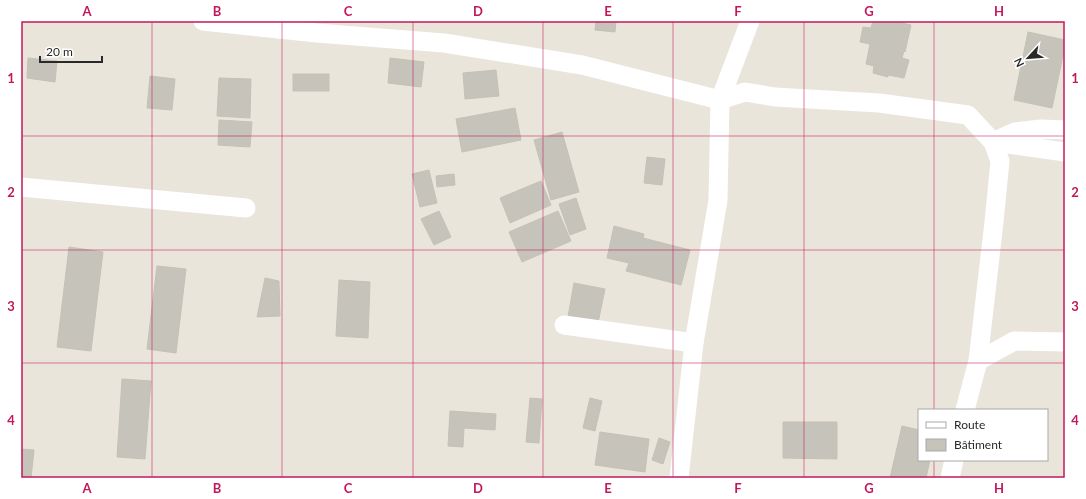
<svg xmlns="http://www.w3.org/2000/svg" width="1086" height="499" font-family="Lato,sans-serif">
<rect width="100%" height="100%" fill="#eae5db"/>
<g fill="#c6c3ba" stroke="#c5c1b5">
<path d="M596,21H616L615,32L595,30Z"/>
<path d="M873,21H893L911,25L905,52L904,51L902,58L909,60L904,78L888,75V77L873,73L874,66L866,64L870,44L860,42L863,27L871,28Z"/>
<path d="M1028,32L1065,40V46L1052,108L1014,100Z"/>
<path d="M28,58L57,61L55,82L27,78Z"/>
<path d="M390,58L424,62L421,87L388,83Z"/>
<path d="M496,70L499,96L465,99L463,73Z"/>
<rect x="293" y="74" width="36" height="17"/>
<path d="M150,76L175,79L172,110L147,108Z"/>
<path d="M219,78L251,79L250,118L217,116Z"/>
<path d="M515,108L521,140L462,152L456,119Z"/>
<path d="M219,120L252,122L250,147L218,145Z"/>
<path d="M562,132L579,192L551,200L534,140Z"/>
<path d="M647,157L665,159L662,185L644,183Z"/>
<path d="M429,170L437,203L420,207L412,174Z"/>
<path d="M454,174L455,185L437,187L436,176Z"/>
<path d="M541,181L551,205L510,223L500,198Z"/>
<path d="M576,198L586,229L570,235L559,204Z"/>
<path d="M439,211L451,237L434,245L421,219Z"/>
<path d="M558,211L571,241L522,262L509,232Z"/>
<path d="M614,226L644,234L643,238L690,250L681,285L626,271L629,263L607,258Z"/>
<path d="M69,247L103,252L91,351L57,347Z"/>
<path d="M157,266L186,269L176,353L147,349Z"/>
<path d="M265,278L279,281L280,316L257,317Z"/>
<path d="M339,280L370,282L368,338L336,336Z"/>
<path d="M574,283L605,289L598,323L568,317Z"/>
<path d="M122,379L151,381L145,459L117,457Z"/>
<path d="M530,398L542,399L539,443L526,442Z"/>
<path d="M590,398L602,401L595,431L583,428Z"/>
<path d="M450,411L496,414L495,430L464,428L463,447L448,446Z"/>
<path d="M783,422H837V459L783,458Z"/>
<path d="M902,426L919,430V460H930L926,478H890Z"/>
<path d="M600,432L649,439L645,472L595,465Z"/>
<path d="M659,438L670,442L663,464L652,460Z"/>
<path d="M21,449L34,450L31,478H21Z"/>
</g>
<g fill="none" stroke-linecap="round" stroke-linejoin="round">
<g stroke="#fff" stroke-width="19">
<path d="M203,21L317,33L444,43L582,65L720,100L745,92L775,97L879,103L968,115L993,142L1065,152"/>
<path d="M21,187L246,208"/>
<path d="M564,325L694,343"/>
<path d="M978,361L1014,341L1065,342"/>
<path d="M965,410L978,361L994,222L1000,161L993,142L1015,132L1041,129L1065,130"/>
<path d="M679,478L694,343L718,200L720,100L750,21"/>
<path d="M950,478L954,460"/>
</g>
</g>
<path fill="none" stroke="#c2185b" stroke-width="1" stroke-opacity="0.55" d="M152,21V478M282,21V478M413,21V478M543,21V478M673,21V478M804,21V478M934,21V410M21,136H1065M21,250H1065M21,363H1065M934,460V478"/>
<rect width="1086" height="499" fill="none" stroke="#ffffff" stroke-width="44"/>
<rect x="918" y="409" width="130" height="52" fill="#ffffff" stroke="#a9a9a9"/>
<rect x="926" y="422" width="20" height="6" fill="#ffffff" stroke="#a9a9a9"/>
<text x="954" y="429" font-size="12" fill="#292929">Route</text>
<rect x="926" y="439" width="20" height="12" fill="#c6c3ba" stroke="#a9a9a9"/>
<text x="954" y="449" font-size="12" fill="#292929">Bâtiment</text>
<g transform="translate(1028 58) rotate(244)" stroke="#ffffff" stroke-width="3" paint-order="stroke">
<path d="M0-3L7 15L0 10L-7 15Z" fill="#292929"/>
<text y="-6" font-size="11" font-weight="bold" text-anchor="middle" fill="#292929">N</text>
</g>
<path d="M40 56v6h62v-6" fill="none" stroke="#292929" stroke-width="2"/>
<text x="46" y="56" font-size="12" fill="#292929" stroke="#ffffff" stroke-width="3" paint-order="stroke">20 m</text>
<rect x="22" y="22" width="1042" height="455" fill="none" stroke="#c2185b" stroke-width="1.5"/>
<g font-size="13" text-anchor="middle" font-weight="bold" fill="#c2185b">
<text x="87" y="16">A</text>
<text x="217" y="16">B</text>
<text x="348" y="16">C</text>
<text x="478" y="16">D</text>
<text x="608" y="16">E</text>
<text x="738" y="16">F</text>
<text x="869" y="16">G</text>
<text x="999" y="16">H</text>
<text x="11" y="83">1</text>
<text x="1075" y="83">1</text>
<text x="11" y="197">2</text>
<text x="1075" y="197">2</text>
<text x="11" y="311">3</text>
<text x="1075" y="311">3</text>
<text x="11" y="425">4</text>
<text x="1075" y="425">4</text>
<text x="87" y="493">A</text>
<text x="217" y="493">B</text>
<text x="348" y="493">C</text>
<text x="478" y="493">D</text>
<text x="608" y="493">E</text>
<text x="738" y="493">F</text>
<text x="869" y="493">G</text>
<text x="999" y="493">H</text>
</g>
</svg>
